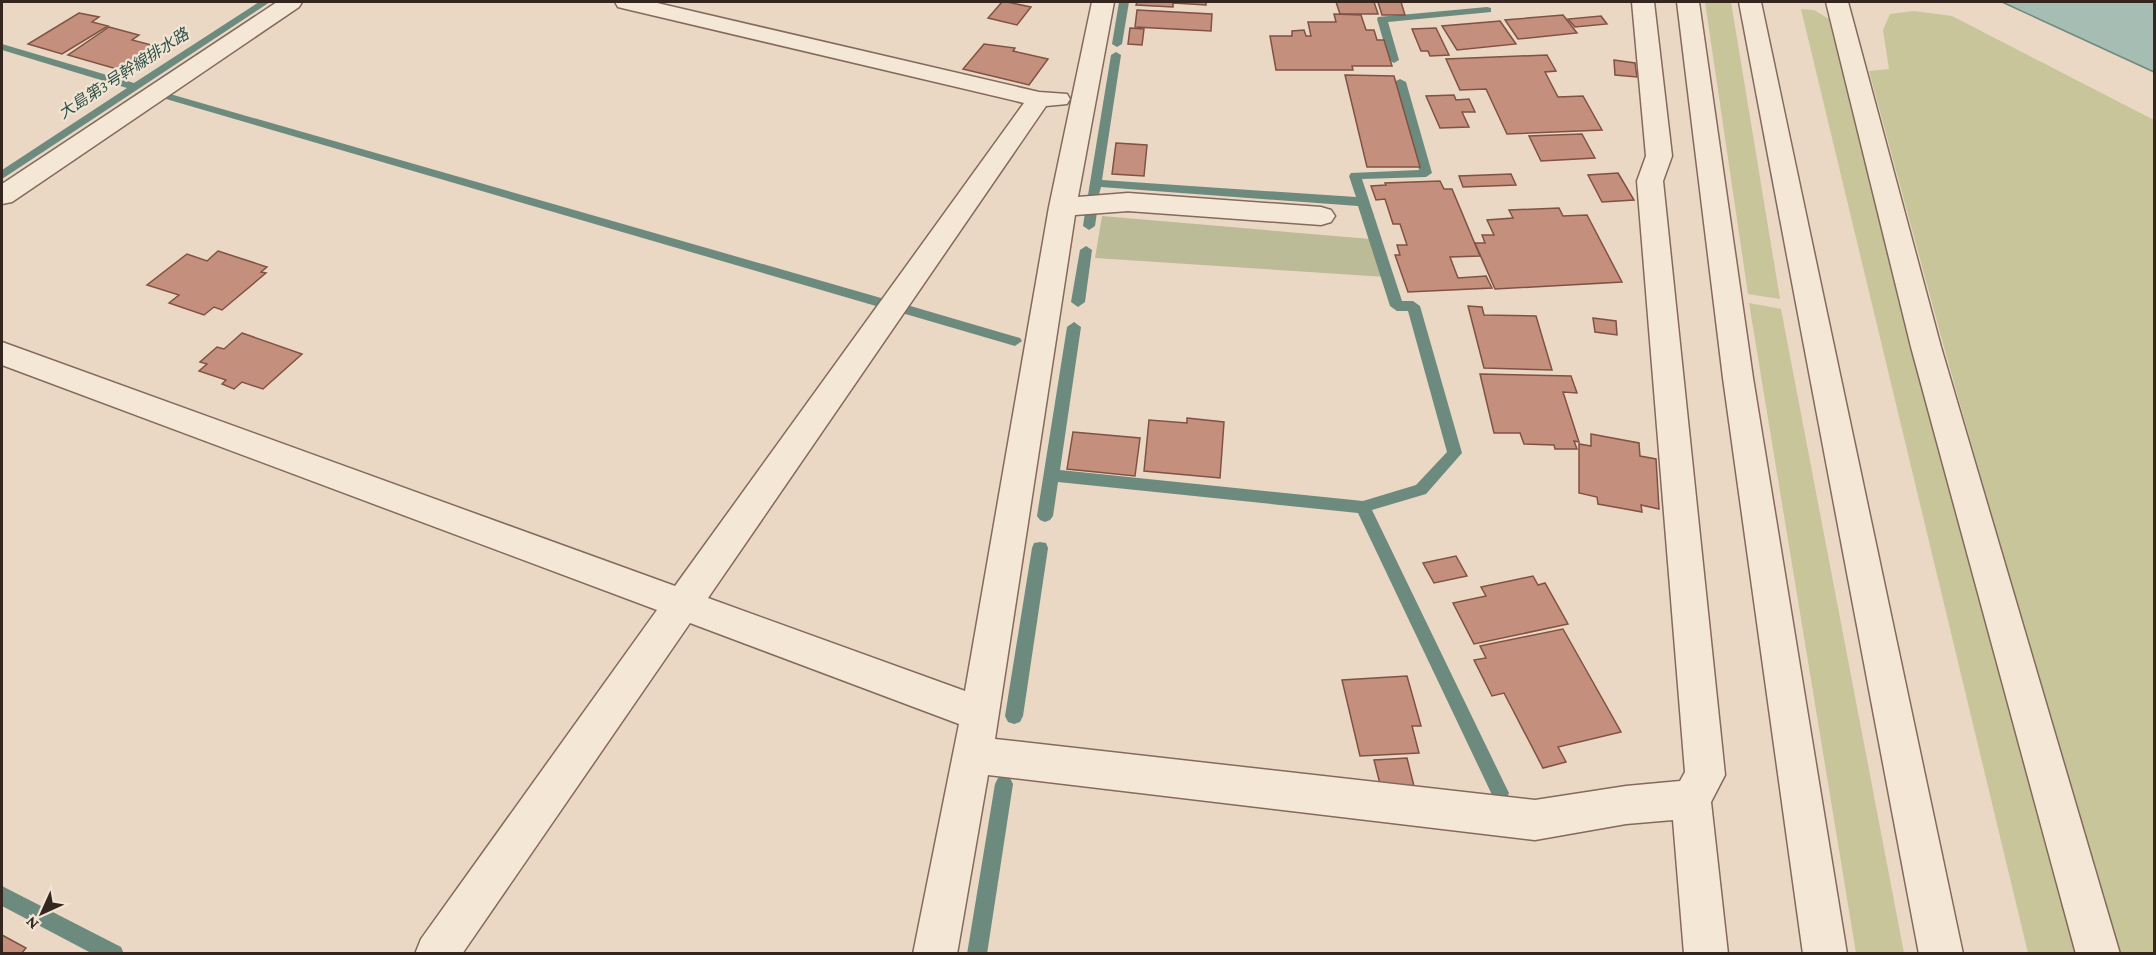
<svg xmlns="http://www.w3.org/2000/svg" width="2156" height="955" font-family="'Crimson Pro','Noto Sans JP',serif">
<rect width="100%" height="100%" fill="#ead8c4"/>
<g fill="#c7c599">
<path d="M1705,2H1731L1780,299L1748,294Z"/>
<path d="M1801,9L1814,10L1829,19L1911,344L2075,953H2028Z"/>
<path d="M1914,11L1952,16L2154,120V953H2116L1945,351L1869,71L1889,69L1883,30L1890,14Z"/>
<path d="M1749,303L1781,309L1904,953H1856Z"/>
</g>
<path fill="#bcbb97" d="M1102,216L1370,239L1386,277L1095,258Z"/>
<path fill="#a5bdb2" stroke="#6d8a7f" stroke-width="1.5" d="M2002,2H2154V72Z"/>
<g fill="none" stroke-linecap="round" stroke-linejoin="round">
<g fill="#6d8a7f" fill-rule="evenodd">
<path d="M259,2H270L2,179V170L127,88L2,50V44L134,83Z"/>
<path d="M1119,2H1129L1122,44L1117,47L1112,44Z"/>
<path d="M1487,7L1491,8V12L1388,22L1399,60L1394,63L1389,60L1377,19L1378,17Z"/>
<path d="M1116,52L1121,55L1102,180L1356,197L1349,176L1351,173L1419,170L1394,82L1400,79L1406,82L1432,173L1426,177L1362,179L1402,301H1413L1420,306L1462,453L1426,494L1372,510L1506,787L1509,793L1506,799L1500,802L1494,799L1358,513L1058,482L1053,516L1050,520L1045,522L1040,520L1037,516L1067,327L1074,322L1081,327L1060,470L1363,501L1416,485L1447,452L1408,311H1397L1390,306L1358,206L1101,187L1098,198H1090L1088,195L1111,55Z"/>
<path d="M170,94L881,298L883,301L876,306L166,99V95Z"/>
<path d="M1091,208L1097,212L1095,226L1089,230L1083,226L1085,212Z"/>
<path d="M1086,246L1092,250L1085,302L1078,307L1071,302L1080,250Z"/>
<path d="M907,305L1020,338L1022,341L1015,346L902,313L900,310L902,307Z"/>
<path d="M1040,542L1046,543L1048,548L1023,716L1020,722L1014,724L1008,722L1005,716L1032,548L1034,543Z"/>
<path d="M1004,775L1010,778L1013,784L987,954H967L995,784L998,778Z"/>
<path d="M2,886L121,947L124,954H93L2,906Z"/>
</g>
</g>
<g fill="#c58f7d" stroke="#805244" stroke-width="1.5">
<path d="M1002,2H1007L1031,7L1017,25L988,18Z"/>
<path d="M1137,2H1206V5L1173,3V7L1136,5Z"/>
<path d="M1336,2H1374L1378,14H1340Z"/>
<path d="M1378,2H1401L1405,15H1382Z"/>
<path d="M1137,10L1212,14L1211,31L1135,27Z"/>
<path d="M79,13L99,17L92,22L108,26L62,54L28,44Z"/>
<path d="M1334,14L1361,15L1366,30H1374L1377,40H1384L1392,66H1352L1353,70H1276L1270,36H1292V31L1304,30L1306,36H1311L1308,22H1336Z"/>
<path d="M1563,15L1577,33L1518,39L1505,20Z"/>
<path d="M1601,16L1607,24L1575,27L1568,19Z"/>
<path d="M1500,21L1516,44L1457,50L1442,26Z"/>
<path d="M109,27L139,35L132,40L155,46L159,44L167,46L127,72L68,55Z"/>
<path d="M1130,28L1144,29L1142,45L1128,44Z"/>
<path d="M1436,28L1449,55L1430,56L1428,51H1421L1412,29Z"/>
<path d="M984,44L1015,48L1013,51L1048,59L1029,85L963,69Z"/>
<path d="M1547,55L1556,71L1545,72L1558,97L1583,96L1602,130L1507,134L1486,89L1460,90L1446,59Z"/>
<path d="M1614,60L1635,63L1637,77L1615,75Z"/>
<path d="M1345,75L1394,76L1420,167H1367Z"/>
<path d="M1454,95L1456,100L1469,99L1475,112H1462L1469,127L1440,128L1426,96Z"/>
<path d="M1582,134L1595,158L1541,161L1529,136Z"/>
<path d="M1116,143L1147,145L1144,176L1112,174Z"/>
<path d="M1618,173L1634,200L1602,202L1588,175Z"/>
<path d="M1511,174L1516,185L1463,187L1459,176Z"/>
<path d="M1440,181L1444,189H1452L1480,256L1450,257L1458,278L1486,276L1492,288L1408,292L1395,255H1400L1397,245H1407L1400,224H1393L1385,199L1376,200L1371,186L1386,185L1385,183Z"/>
<path d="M1559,208L1563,216L1587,215L1622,282L1495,289L1475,243H1485L1482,235H1494L1487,220L1513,218L1509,210Z"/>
<path d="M218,251L267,267L261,272L266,273L222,310L214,307L204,315L169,303L179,295L147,285L187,254L207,261Z"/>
<path d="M1468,306L1482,307L1484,315L1536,316L1552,370L1484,368Z"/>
<path d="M1593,318L1616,321L1617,335L1595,332Z"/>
<path d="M242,333L302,354L263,389L242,382L234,389L222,384L226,380L199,371L207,364L200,362L217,347L224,349Z"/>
<path d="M1480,374L1571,376L1577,393L1563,392L1579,442L1574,441L1577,449H1555L1554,445L1524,444L1520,433H1494Z"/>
<path d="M1187,418L1224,422L1220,478L1144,471L1149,420L1187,423Z"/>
<path d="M1073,432L1140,438L1135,476L1067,469Z"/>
<path d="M1591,434L1639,443L1640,456L1656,459L1659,509L1641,505L1642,512L1598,504L1597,497L1579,493V444L1591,446Z"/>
<path d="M1456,556L1467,576L1434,583L1423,563Z"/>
<path d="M1533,576L1538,585L1545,583L1568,624L1474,644L1453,603L1486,596L1481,587Z"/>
<path d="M1563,629L1621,732L1558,747L1566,762L1543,768L1504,693L1492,696L1474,660L1486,658L1480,646Z"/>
<path d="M1407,676L1421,726H1412L1419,753L1360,756L1342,680Z"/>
<path d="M1407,758L1414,786L1381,788L1374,760Z"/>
<path d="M2,935L26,948L21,954H2Z"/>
</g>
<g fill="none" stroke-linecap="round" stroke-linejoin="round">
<g stroke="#836a5c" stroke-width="3">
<g id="minor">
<path d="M277,2H302L299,7L12,202L2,204V184Z"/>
<path d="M615,2H653L1039,92L1067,94L1070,99L1067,104L1046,106L708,598L965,691L1049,207L1092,2H1114L1078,197L1128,193L1321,207L1331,210L1335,216L1331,222L1321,225L1128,211L1075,215L995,739L1535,800L1626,786L1680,781L1685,772L1637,181L1646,156L1632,2H1654L1672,156L1663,181L1725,775L1711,802L1728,954H1684L1673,820L1626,824L1535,840L988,775L957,954H913L959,724L690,623L462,954H415L421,939L657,610L2,365V342L675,586L1024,103L626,9L618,7Z"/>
<path d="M1677,2H1699L1753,378L1847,954H1803L1723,378Z"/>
<path d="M1739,2H1761L1963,954H1919Z"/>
<path d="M1826,2H1848L1941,347L2120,954H2076L1911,347Z"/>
</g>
</g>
<use href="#minor" fill="#f5e7d6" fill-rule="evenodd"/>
</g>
<g text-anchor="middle" stroke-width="4.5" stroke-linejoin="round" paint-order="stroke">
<g font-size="16" font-style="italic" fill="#2f524b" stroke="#f2e4d3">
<text transform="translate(123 73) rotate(-33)" y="6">大島第3号幹線排水路</text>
</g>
</g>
<rect width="2156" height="955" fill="none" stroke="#34261f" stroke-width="6"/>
<g transform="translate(42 913) rotate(225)" stroke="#f2e4d3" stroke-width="4.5" paint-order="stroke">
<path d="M0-4.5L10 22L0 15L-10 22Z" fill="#34261f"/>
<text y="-9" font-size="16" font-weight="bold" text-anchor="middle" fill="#34261f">N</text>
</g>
</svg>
